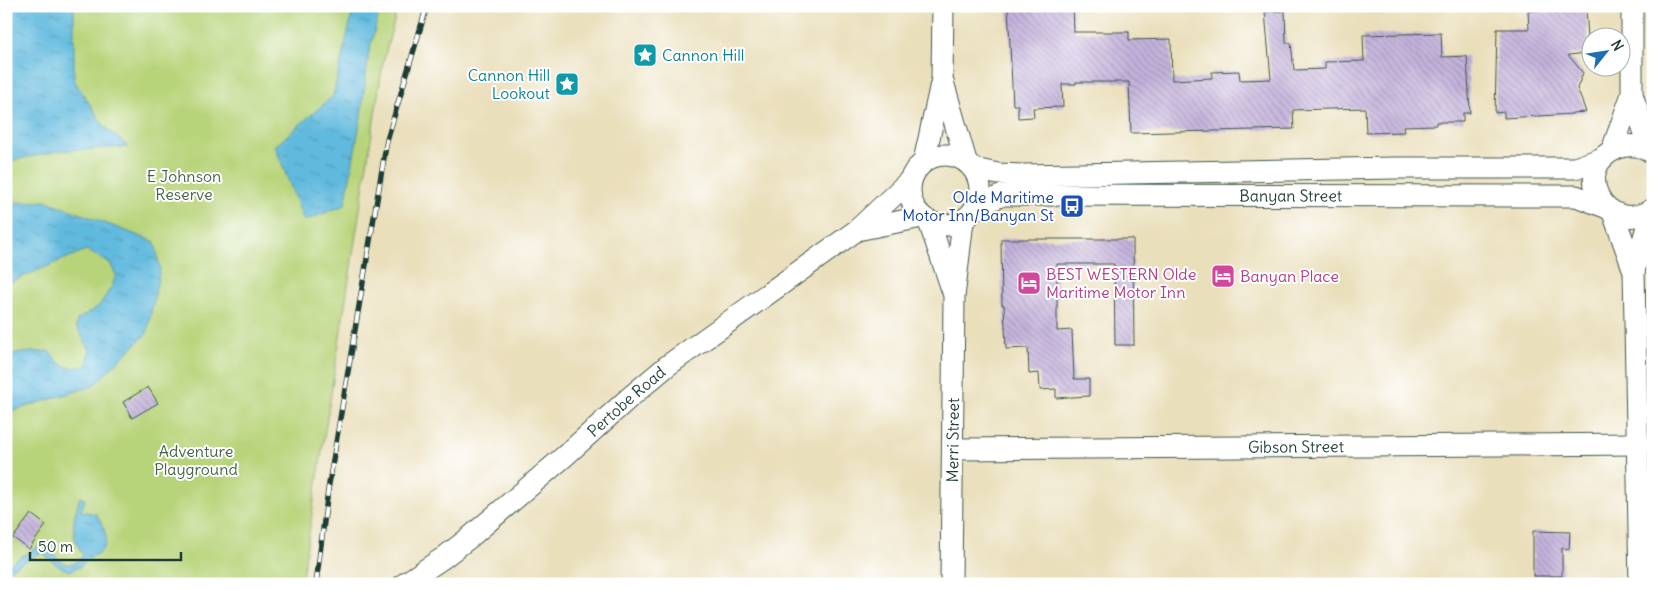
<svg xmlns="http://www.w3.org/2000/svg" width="1659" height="590" font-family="Delius,sans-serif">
<defs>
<pattern id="water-ripples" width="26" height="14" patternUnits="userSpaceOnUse" patternTransform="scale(1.25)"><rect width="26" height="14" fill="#61bade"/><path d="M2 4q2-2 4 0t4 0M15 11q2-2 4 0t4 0" fill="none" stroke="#4f98b5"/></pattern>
<pattern id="building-back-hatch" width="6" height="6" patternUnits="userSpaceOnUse" patternTransform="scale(1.25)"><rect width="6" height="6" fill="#c4b2dc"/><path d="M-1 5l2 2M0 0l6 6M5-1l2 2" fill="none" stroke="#9f92b3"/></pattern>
</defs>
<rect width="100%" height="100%" fill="#fff"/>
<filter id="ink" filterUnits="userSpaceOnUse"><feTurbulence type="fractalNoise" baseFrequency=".02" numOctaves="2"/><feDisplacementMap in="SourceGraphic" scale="10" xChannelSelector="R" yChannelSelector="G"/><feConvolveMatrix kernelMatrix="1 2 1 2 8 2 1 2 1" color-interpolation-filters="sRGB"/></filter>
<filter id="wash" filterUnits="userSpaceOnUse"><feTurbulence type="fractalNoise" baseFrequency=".0096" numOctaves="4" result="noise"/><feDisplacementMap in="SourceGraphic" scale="20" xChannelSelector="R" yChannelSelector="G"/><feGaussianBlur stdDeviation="1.12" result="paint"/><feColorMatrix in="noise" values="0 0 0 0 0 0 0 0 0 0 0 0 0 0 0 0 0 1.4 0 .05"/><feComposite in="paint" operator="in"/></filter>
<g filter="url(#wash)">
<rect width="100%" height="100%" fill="#eadfbb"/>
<path fill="#b8d47a" stroke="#6c8857" d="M6,6H398L383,63L301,584H6Z"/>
<g fill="url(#water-ripples)" stroke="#407c89">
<path d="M6,6H74V80L104,126L128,147L58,151L6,162Z"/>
<path d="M354,6H381L369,52L360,123L345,205L304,221L275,146L333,96Z"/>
<path d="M47,201L155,242L160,269L147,333L93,386L6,413V359L15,353L49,351C62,367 66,370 87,366L90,350L76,326L77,320L99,306L112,286L116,275L110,263L86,250L6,284V203Z"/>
<path d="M80,497L85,499L81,511L96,514C103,525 113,543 99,553C97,554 94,555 92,557C82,564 81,568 69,571L58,566L42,552L6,571V566C14,562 35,547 41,547C55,546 63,580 83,555C69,535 73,519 80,497Z"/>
</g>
<g id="blocks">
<g fill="url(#building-back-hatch)">
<path d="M1008,6H1073L1074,32H1129V40L1171,39L1172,80L1212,78V72L1239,71L1240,80L1271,79L1265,12L1285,11L1286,43H1291L1294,70L1325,69V62L1364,61L1363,35L1441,33L1442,57L1467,56L1470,113H1463V122H1436V125L1403,126L1404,132L1366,133L1365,108L1293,110L1294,129L1131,133L1129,82H1076V84H1062L1063,107L1033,108L1034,117L1018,118V105H1013Z"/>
<path d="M1586,8L1589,53L1568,55L1583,73L1577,88L1586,112L1572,113V114L1504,118V112L1495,113L1497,29H1529L1528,11Z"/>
<path d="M1001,239H1133L1134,345H1115L1114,264H1057V331L1072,330L1074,379H1089V396L1056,398V389L1040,390L1039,373L1029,374L1028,348L1006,349L1004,305H1002Z"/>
<path d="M148,387L158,403L132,418L123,402Z"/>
<path d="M31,514L46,525L29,549L13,538Z"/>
<path d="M1533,531L1570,532L1569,549L1562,548V576H1533Z"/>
</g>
</g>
</g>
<g filter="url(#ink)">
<use href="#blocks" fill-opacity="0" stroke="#3d5548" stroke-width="1"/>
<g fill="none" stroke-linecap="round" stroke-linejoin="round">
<g stroke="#3d5548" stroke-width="23">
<g id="minor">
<path d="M1632,6V94L1651,152"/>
<path d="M943,82L966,161"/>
<path d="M1612,150L1632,94"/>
<path d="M1653,153C1641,145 1629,143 1616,149C1570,168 1605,239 1653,209"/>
<circle cx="945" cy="190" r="35"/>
<path d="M924,161L942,79L943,6"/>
<path d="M974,169L998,174L1023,175L1394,168H1575L1603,158"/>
<path id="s1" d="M977,206L1003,195L1576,196L1605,207"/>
<path d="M1613,213L1634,271L1640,584"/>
<path d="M929,222L953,292"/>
<path d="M857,230L922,217"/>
<path d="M1634,271L1652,210"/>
<path id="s2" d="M954,449L1638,444"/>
<path id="s3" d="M404,584L443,558L469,538L566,455L629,398L667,366L857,230L909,181L916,169"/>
<path id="s4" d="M951,584L954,297L963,221"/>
</g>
</g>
<use href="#minor" stroke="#fff" stroke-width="21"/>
<g stroke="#1f3d34" stroke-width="5.5">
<path id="rail" d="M316,584L328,490L387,140L427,6"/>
</g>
<use href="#rail" stroke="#fff" stroke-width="4" stroke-dasharray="11" stroke-linecap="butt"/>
</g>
</g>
<defs>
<g id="sight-square" transform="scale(1.25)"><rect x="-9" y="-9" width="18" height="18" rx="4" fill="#0f9aa8" stroke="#fff"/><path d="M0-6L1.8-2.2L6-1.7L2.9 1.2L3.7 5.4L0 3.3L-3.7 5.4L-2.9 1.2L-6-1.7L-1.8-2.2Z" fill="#fff"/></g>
<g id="bus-square" transform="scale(1.25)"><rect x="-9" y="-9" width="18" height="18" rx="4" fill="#1a4fb4" stroke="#fff"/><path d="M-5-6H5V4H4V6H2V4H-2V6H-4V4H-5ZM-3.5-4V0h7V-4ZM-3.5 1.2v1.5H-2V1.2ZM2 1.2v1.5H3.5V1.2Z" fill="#fff"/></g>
<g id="hotel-square" transform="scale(1.25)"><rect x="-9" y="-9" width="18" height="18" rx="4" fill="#d1479c" stroke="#fff"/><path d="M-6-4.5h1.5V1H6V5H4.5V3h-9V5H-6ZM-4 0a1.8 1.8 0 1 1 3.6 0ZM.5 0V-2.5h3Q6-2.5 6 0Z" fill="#fff"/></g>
</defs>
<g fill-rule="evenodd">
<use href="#sight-square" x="645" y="55"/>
<use href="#sight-square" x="567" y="84"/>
<use href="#bus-square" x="1072" y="206"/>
<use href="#hotel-square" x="1223" y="276"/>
<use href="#hotel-square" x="1029" y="283"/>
</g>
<g text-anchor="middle" stroke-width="4" stroke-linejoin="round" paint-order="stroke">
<g font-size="16" fill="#0d838f" stroke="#fff" text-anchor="start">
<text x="662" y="61">Cannon Hill</text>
<text x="550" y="81" text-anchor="end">Cannon Hill<tspan x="550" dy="18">Lookout</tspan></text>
</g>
<g font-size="16" fill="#456346" stroke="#fff">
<text x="184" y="182">E Johnson<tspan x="184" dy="18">Reserve</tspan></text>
<text x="196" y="457">Adventure<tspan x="196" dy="18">Playground</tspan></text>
</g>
<g font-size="16" fill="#1f3d34" stroke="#fff">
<text dy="6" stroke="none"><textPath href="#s1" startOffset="316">Banyan Street</textPath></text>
<text dy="6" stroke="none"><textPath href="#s3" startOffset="288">Pertobe Road</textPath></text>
<text dy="6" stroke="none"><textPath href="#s4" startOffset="144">Merri Street</textPath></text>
<text dy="6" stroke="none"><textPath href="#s2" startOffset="342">Gibson Street</textPath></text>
</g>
<g font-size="16" fill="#164399" stroke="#fff" text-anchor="end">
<text x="1054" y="203">Olde Maritime<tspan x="1054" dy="18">Motor Inn/Banyan St</tspan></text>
</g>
<g font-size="16" fill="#b23c85" stroke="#fff" text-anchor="start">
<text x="1046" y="280">BEST WESTERN Olde<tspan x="1046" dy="18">Maritime Motor Inn</tspan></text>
<text x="1240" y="282">Banyan Place</text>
</g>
</g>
<rect width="1659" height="590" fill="none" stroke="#fff" stroke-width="25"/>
<g transform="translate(1606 52) rotate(60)"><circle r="24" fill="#ffffff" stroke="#a5b1ae"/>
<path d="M0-4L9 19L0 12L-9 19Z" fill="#1f6fb2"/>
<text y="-8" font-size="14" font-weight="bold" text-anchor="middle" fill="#1f3d34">N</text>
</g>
<path d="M30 552v8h151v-8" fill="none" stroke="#1f3d34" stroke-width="2.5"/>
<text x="38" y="552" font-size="15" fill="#1f3d34" stroke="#ffffff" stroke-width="4" paint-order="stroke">50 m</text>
</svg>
